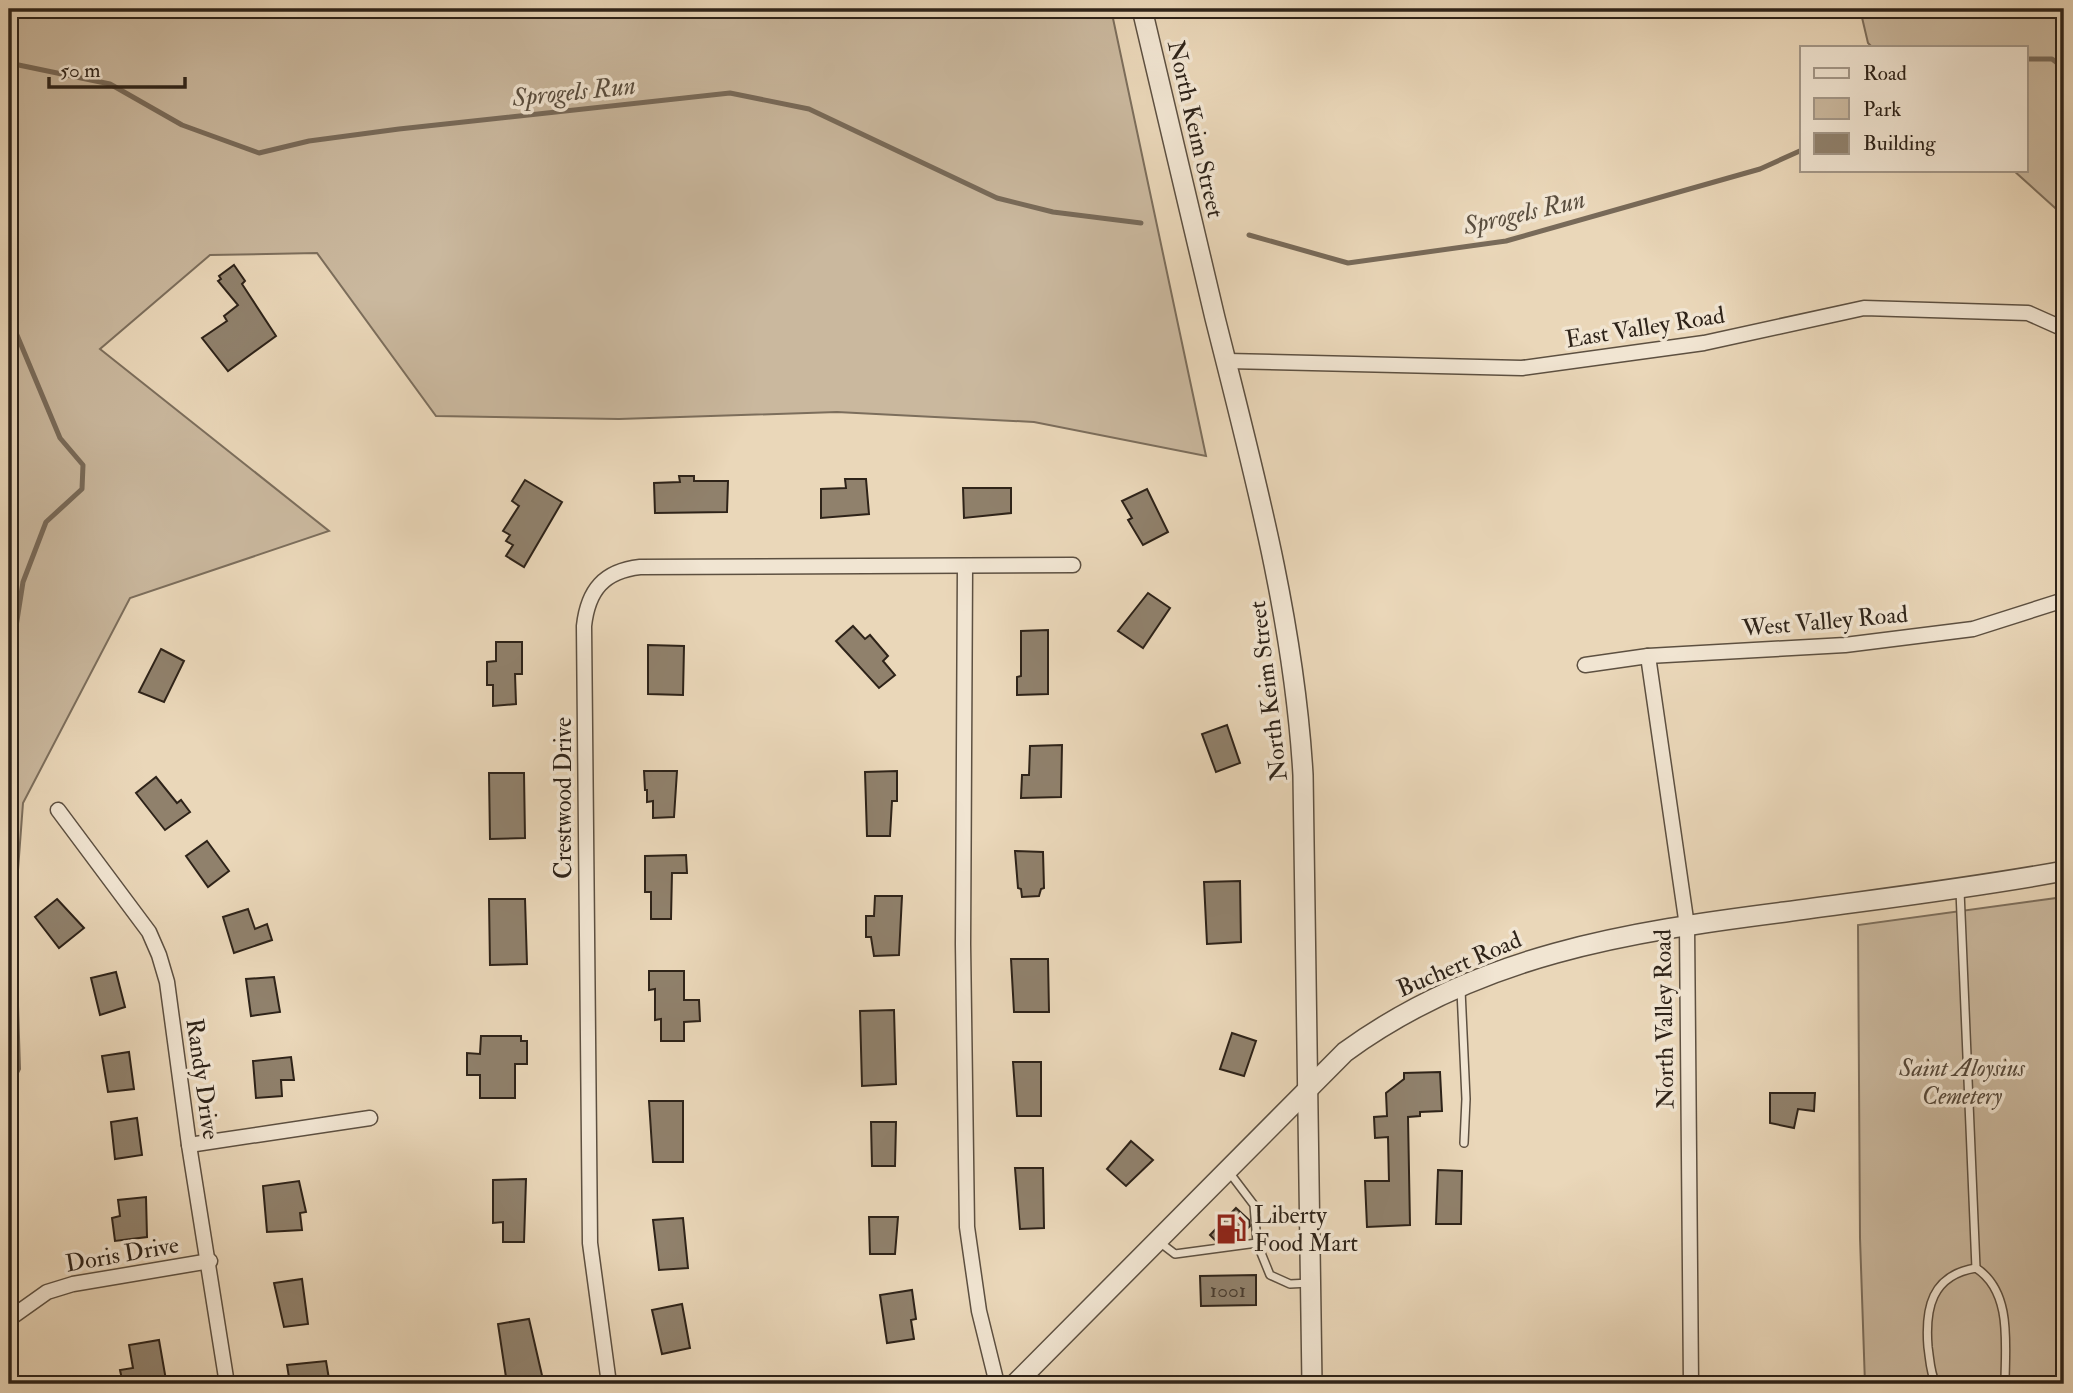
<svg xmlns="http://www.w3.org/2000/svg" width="2073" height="1393" font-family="'IM FELL Double Pica',serif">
<rect width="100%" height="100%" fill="#ead7b9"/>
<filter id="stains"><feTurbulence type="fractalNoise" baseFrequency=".00286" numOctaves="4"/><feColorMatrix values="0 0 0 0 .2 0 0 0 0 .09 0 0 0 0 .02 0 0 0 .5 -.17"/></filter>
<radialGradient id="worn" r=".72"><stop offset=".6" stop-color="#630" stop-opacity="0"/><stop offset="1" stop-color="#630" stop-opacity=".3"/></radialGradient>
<g fill="#cab89e" stroke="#7c6e5c" stroke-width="2">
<path d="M9,9H1111L1206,456L1034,422L837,412L619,419L436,416L317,253L210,255L100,349L329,531L130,598L23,803L15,910L20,1069L9,1091Z"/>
<path d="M1860,9H2064V216L2013,170H2026V47H1872L1868,43Z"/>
<path d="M2064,897V1384H1865L1860,1238L1858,925Z"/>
</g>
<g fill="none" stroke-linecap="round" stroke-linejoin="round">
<g stroke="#786a59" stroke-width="5">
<path d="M2026,59H2052L2064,68"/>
<path d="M9,63L110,84L182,125L259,153L309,141L399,129L730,93L809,109L997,198L1053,212L1141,223"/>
<path d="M1249,235L1348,263L1506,241L1760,169L1802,150"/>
<path d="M9,316L60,438L83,465L82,489L46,522L23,582L9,671"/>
</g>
</g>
<g fill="#90816c" stroke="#2e2319" stroke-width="2">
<path d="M234,265L245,281L242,284L276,336L228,371L202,338L227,321L224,316L238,305L218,281L221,279L219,276Z"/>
<path d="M679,476H694V481H728L727,512L655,513L654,483L680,482Z"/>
<path d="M845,479H866L869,514L821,518V489L846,488Z"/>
<path d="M525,480L562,502L524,567L506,556L513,545L506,541L510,535L503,531L519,506L512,501Z"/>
<path d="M963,488H1011V513L964,518Z"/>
<path d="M1147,489L1168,532L1143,545L1128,520L1132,518L1122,501Z"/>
<path d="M1148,593L1170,608L1143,648L1118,631Z"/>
<path d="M853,626L865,639L870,635L888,656L883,661L895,675L879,688L836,641Z"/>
<path d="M1048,630V694L1017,695V677L1021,676V631Z"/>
<path d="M496,642H522V674H515L516,704L493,706V685H487V662L496,661Z"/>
<path d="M648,645L684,646L683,695L648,694Z"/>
<path d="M161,649L184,661L164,702L139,692Z"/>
<path d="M1227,725L1240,763L1216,772L1202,734Z"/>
<path d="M1062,745L1061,797L1021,798L1022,775H1029L1030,746Z"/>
<path d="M644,771H677L674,817L653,818V801L647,802V790H645Z"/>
<path d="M897,771V801H892L890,836H867L865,772Z"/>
<path d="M489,773H524L525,838L490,839Z"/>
<path d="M156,777L177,803L181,800L190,812L165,830L136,793Z"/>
<path d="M207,841L229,871L208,887L186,856Z"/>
<path d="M1015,851L1043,852L1044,888L1041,889L1039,896L1022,897L1021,889L1018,888Z"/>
<path d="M686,855L687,873H672L671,919H651V892H645V856Z"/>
<path d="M1240,881L1241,942L1207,944L1204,882Z"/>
<path d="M875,896H902L899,955L874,956L871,937H866V916H874Z"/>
<path d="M57,899L84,928L59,948L35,917Z"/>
<path d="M489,899H525L527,964L490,965Z"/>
<path d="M248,909L255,929L267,924L272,940L234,953L223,917Z"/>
<path d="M1011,959H1048L1049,1012H1014Z"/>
<path d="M649,971H684V1000H699L700,1021L684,1022V1041H661V1019L655,1020V989L649,990Z"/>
<path d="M116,972L125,1007L100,1015L91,978Z"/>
<path d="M274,977L280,1012L251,1016L246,979Z"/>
<path d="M894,1010L896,1084L862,1086L860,1011Z"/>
<path d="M1232,1033L1256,1041L1244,1076L1220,1069Z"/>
<path d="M481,1036H521V1041H527V1064H515V1098H480V1075H467V1053L480,1054Z"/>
<path d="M129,1052L134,1089L108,1092L102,1056Z"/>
<path d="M291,1057L294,1080H281L282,1096L256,1098L253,1061Z"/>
<path d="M1013,1062H1041V1116H1017Z"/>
<path d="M1440,1072L1442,1111L1420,1112V1116L1408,1117L1410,1225L1367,1227L1365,1181H1389L1388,1137L1375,1138L1374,1117L1387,1116L1386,1093L1404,1079V1073Z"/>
<path d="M1770,1093H1815L1814,1111L1798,1109L1794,1128L1770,1123Z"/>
<path d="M649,1101H683V1162H653Z"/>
<path d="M137,1118L142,1155L115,1159L111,1122Z"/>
<path d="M871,1122H896L895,1166H872Z"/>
<path d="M1131,1141L1153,1160L1126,1186L1107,1169Z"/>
<path d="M1015,1168H1043L1044,1228L1020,1229Z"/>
<path d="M1438,1170L1462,1171L1461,1224H1436Z"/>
<path d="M526,1179L524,1242H503V1222L493,1223V1180Z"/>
<path d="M299,1181L306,1212L300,1213L302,1230L267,1232L263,1186Z"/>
<path d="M146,1197L147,1237L115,1241L112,1218L120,1216L118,1200Z"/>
<path d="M1236,1208L1249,1220L1250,1226L1236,1240L1217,1242L1210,1235Z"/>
<path d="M869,1217H898L895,1254H870Z"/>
<path d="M683,1218L688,1268L659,1270L653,1220Z"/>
<path d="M1256,1275V1305L1201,1306L1200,1276Z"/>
<path d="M302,1279L308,1324L284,1327L274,1283Z"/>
<path d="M912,1290L916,1319L911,1320L914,1339L887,1343L880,1295Z"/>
<path d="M682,1304L690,1348L662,1354L652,1310Z"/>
<path d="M529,1319L544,1384H507L498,1324Z"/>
<path d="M159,1340L166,1380L123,1384L120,1370L133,1368L129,1345Z"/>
<path d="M326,1361L329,1379L317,1381L318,1384H290L287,1365Z"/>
</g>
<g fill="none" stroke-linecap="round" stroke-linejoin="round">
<g stroke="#5d5041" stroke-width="10">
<g id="service">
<path d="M1960,891L1976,1268"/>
<path d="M1461,990L1466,1099L1464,1143"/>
<path d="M1229,1172L1254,1205L1257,1243"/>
<path d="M1158,1241L1175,1254L1257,1243L1270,1275L1290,1284L1310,1283"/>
<path d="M1936,1384C1930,1373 1930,1360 1928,1347C1925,1309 1931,1275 1976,1268C2013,1292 2005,1346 2005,1384"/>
</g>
</g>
<g stroke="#5d5041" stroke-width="17">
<g id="minor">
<path d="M1227,361L1522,368L1704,343L1864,308L2028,313L2064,329"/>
<path d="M965,567L963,944L967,1227L979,1311L997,1384"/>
<path d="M1648,656L1687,926L1691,1384"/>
<path d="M1585,665L1648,656L1845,645L1973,629L2064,600"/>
<path d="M58,810L149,932L159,955L167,982L189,1145L227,1384"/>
<path d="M189,1145L370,1118"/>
<path d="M9,1319L47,1292L73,1284L210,1261"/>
<path d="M609,1384L590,1243L584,626C588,590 604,571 640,567L1073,565"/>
</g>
</g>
<g stroke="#5d5041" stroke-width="22">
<g id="tertiary">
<path d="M1142,9C1166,112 1190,215 1215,318C1253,469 1294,619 1303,775L1312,1384"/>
<path d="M1015,1384L1345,1052C1478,955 1627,932 1785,912C1878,899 1972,888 2064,871"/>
</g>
</g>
<use href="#service" stroke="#f1e5d2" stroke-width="7"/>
<use href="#minor" stroke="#f1e5d2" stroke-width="14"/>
<use href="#tertiary" stroke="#f1e5d2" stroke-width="19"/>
</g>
<defs>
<g id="fuel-bare" transform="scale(2.415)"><path d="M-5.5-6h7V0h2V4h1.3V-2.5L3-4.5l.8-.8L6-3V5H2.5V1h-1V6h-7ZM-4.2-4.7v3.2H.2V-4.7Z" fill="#8f2418" stroke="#f1e5d2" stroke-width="2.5" paint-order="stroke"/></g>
</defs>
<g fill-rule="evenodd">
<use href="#fuel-bare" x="1231" y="1229"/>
</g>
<g text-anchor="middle" stroke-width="7" stroke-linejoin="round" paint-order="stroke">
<g font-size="21" fill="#463a2e">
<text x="1228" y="1297">1001</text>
</g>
<g font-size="24" fill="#2e2319" stroke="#f1e5d2">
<text transform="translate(1196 129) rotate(77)" y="8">North Keim Street</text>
<text transform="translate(1645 327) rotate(-9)" y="8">East Valley Road</text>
<text transform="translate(1825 621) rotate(-5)" y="8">West Valley Road</text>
<text transform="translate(1268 691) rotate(-97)" y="8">North Keim Street</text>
<text transform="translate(563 798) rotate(-90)" y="8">Crestwood Drive</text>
<text transform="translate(1459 964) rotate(-23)" y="8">Buchert Road</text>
<text transform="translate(1664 1019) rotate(-91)" y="8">North Valley Road</text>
<text transform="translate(203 1079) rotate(82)" y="8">Randy Drive</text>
<text transform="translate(122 1254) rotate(-10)" y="8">Doris Drive</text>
</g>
<g font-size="24" font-style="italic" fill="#55483a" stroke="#f1e5d2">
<text x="1962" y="1076">Saint Aloysius<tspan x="1962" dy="28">Cemetery</tspan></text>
</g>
<g font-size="24" fill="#2e2319" stroke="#f1e5d2" text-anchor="start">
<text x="1254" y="1223">Liberty<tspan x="1254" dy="28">Food Mart</tspan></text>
</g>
<g font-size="26" font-style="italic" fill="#594d3e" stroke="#f1e5d2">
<text transform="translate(574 91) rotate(-6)" y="9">Sprogels Run</text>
<text transform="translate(1524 212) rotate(-13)" y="9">Sprogels Run</text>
</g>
</g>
<rect width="2073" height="1393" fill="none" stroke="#ead7b9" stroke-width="35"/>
<rect x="10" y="10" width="2052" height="1372" fill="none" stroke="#2e2319" stroke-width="3.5"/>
<rect x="18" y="18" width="2038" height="1358" fill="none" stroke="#2e2319" stroke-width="2"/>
<rect x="1800" y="46" width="228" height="126" fill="#f1e5d2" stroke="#a39788" stroke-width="2"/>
<rect x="1814" y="68" width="35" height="10" fill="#f1e5d2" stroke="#a39788" stroke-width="2"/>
<text x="1863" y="80" font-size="21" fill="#2e2319">Road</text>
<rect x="1814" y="98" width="35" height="21" fill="#cab89e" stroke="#a39788" stroke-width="2"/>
<text x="1863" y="116" font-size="21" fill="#2e2319">Park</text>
<rect x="1814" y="133" width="35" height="21" fill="#90816c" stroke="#a39788" stroke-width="2"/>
<text x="1863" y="150" font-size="21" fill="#2e2319">Building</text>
<path d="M49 77v10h136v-10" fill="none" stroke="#2e2319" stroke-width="3.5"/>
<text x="60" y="77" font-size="21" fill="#2e2319" stroke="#f1e5d2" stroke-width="5" paint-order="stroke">50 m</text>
<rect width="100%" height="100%" filter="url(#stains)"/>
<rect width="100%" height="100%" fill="url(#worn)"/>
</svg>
